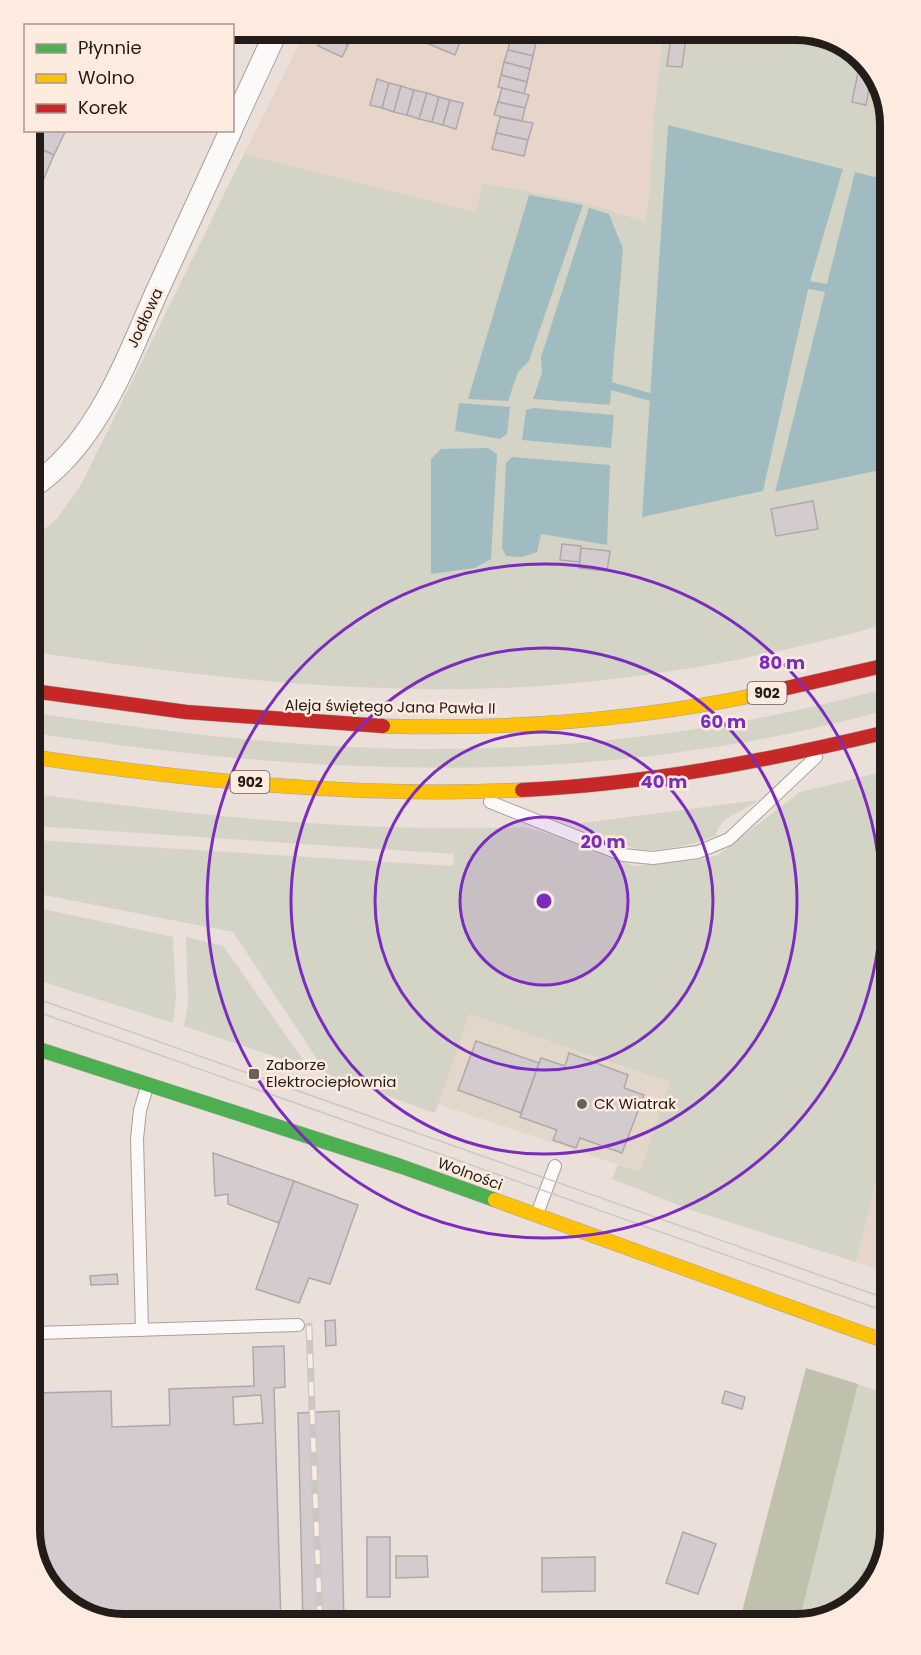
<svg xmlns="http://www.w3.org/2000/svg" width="921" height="1655" font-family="Poppins,sans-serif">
<rect width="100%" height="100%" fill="#eadfd9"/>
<path fill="#e2d7c8" d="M468,1014L670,1082L640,1172L438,1104Z"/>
<g fill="#e8d5c9">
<path d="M306,30H664L654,114L649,201L645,222L586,203L484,183L476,212L244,154Z"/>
<path d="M889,1132V1238L880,1270L856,1262Z"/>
</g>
<g fill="#d3d4c5" fill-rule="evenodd">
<path d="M664,30H803L854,49L884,88V179L856,172L776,492L886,469V624C734,667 575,692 416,689C288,687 160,671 33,652L32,539L56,520L82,483L244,154L476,212L483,183L586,203L645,222L649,201L654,114ZM668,125L843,169L809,285L642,517ZM583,206L529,361L518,371ZM542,371L611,386L610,405L533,399ZM526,411L611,447L523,440Z"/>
<path d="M887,688V710C599,789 325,777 33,733V713C161,731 292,748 421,749C578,750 735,730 887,688Z"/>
<path d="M887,771L889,1132L856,1262L691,1210L612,1179L618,1165L640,1172L670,1082L469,1014L435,1113L327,1074L233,932L34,893V840L453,866L454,854L34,826V794C196,816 358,833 523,827L543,832L633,866L699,860L718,855L800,792Z"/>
<path d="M758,800C745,812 720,815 716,835C700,844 656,853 638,849C617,844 596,832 576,824Z"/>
<path d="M34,907L173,937L176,998L173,1023L34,979Z"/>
<path d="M186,937L223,946L309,1068L184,1026L188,1002Z"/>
<path d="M858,1384L890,1395L891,1536L875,1583L833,1618H800Z"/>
</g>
<path fill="#bfc1ac" d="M806,1368L858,1384L800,1618L740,1619Z"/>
<g fill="#a1bcc0">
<path d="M668,125L843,169L809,285L763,491L642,517Z"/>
<path d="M855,172L884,179L886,469L775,492Z"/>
<path d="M529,195L583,205L529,361L518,372L508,401L468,399Z"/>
<path d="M589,208L609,214L623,249L610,405L533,399L542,372L541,357Z"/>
<path d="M459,403L510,407L507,434L500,439L455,431Z"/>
<path d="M534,408L614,415L611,448L522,440L526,410Z"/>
<path d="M488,448L497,454L491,559L475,568L431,574V459L441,449Z"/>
<path d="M512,457L610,465L607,545L541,534L537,552L522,557L506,556L502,548L506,463Z"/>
</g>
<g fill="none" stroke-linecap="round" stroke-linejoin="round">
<g stroke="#a1bcc0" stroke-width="8">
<path d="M809,285L826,288"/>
<path d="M611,386L650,397"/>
</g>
</g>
<g fill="#d4cbce" stroke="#afa8a8" stroke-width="1.5" fill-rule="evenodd">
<path d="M325,30H347L353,33L348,45L324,34Z"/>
<path d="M404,30H433L435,31L429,44Z"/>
<path d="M435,30H465L460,42Z"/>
<path d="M512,30H540L536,43L511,37Z"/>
<path d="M672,30H687L682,67L667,66Z"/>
<path d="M435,31L460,42L455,55L429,44Z"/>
<path d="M324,34L348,45L342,57L318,46Z"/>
<path d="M511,37L536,43L533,56L508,50Z"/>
<path d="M508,50L533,56L530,69L504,62Z"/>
<path d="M504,62L530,69L527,82L501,75Z"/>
<path d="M860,62L864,63L872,73L866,105L852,102Z"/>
<path d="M501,75L527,82L524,94L498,87Z"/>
<path d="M377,79L389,83L382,108L370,105Z"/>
<path d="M389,83L401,86L394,112L382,108Z"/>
<path d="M401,86L414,90L407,115L394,112Z"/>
<path d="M502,88L529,95L525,108L498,102Z"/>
<path d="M414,90L427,93L419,119L407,115Z"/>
<path d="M427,93L439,97L432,122L419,119Z"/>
<path d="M439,97L450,100L443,125L432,122Z"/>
<path d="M450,100L463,103L456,129L443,125Z"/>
<path d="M498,102L525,108L522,121L494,115Z"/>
<path d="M500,117L533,123L528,140L496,133Z"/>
<path d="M30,130H66L54,155L30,144Z"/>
<path d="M496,133L528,140L524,156L492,149Z"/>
<path d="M30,144L54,155L31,208Z"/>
<path d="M813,501L818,529L776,536L771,509Z"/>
<path d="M562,544L581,546L580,562L560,560Z"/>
<path d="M581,548L610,551L607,571L579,568Z"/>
<path d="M476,1041L539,1063L521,1113L458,1090Z"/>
<path d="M569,1053L628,1075L624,1088L644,1095L622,1153L580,1138L576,1148L553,1140L557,1130L520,1117L541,1058L565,1066Z"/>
<path d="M213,1153L294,1181L279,1223L228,1204V1194L215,1196Z"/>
<path d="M294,1181L358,1205L330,1284L309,1278L299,1303L256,1289Z"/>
<path d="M117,1274L118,1284L91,1285L90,1276Z"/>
<path d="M335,1320L336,1345L326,1346L325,1321Z"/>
<path d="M284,1346L285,1387L274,1388L281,1623L119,1625L72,1609L37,1567L36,1393L111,1391L112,1427L170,1425L169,1389L254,1386L253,1347ZM261,1395L263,1423L234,1425L233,1397Z"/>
<path d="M725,1391L745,1397L742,1409L722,1403Z"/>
<path d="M339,1411L344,1623H303L298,1413Z"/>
<path d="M683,1532L716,1544L698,1594L666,1583Z"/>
<rect x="367" y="1537" width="23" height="60"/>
<path d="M396,1556H427L428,1577L396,1578Z"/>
<path d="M595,1557V1591L542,1592V1558Z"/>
</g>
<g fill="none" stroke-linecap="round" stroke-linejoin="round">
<g stroke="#a9a09c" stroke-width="14">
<g id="lane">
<path d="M490,802L623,855L653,858L698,852L729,839L816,757"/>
<path d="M537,1214L555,1166"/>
<path d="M142,1330L137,1139L140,1110L147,1087"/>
<path d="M36,1333L298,1325"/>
</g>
</g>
<g stroke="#a9a09c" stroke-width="24">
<g id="street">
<path d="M232,127L277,30"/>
<path d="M32,487C98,443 127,358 158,289C182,236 207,183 231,130"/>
</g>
</g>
<g stroke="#a9a09c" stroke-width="15">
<path id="fast" d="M35,1048L400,1166L495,1200"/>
</g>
<g stroke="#a9a09c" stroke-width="15">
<g id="slow">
<path d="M383,726C510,730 636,720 761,694"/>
<path d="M33,757C195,781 358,798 522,790"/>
<path d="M495,1200L890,1343"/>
</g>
</g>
<g stroke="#a9a09c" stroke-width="15">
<g id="jam">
<path d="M33,691L186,712L383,726"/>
<path d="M761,694L887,665"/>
<path d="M522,790C646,784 766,761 887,732"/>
</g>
</g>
<use href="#lane" stroke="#fcfaf9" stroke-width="12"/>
<use href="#street" stroke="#fcfaf9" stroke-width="22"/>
<use href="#fast" stroke="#4caf50" stroke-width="14"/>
<use href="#slow" stroke="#ffc107" stroke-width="14"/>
<use href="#jam" stroke="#c62828" stroke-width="14"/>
<g stroke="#cac7c5" stroke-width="1.5">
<path d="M35,998L890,1300"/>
<path d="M35,1011L890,1313"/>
</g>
<g stroke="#cac7c5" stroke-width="7">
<g id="rail">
<path d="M309,1326L320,1623"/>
<path d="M865,1572L880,1568"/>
</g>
</g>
<use href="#rail" stroke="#feebdf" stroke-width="4.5" stroke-dasharray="14" stroke-linecap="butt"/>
</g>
<circle cx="544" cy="901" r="84" fill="#7b2cbf" fill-opacity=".12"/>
<g fill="none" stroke="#7b2cbf" stroke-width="3">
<circle cx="544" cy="901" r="84"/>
<circle cx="544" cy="901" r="169"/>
<circle cx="544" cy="901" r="253"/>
<circle cx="544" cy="901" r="337"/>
</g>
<g fill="#69605c" stroke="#feebdf" stroke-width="2">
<rect x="248" y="1068" width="12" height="12" rx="3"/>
<circle cx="582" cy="1104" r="6"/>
</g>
<g text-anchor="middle" stroke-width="5" stroke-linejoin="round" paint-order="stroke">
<g fill="#feebdf" stroke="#655a54" stroke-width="1.5">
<rect x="747.5" y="682" width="39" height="22" rx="4.5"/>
<rect x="230.5" y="771" width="39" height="22" rx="4.5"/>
</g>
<g font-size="14" font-weight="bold" fill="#231c18">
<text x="767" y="698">902</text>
<text x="250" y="787">902</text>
</g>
<g font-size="15" fill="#231c18" stroke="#feebdf">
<text transform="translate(145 318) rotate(-65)" y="5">Jodłowa</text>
<text transform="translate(390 707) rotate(1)" y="5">Aleja świętego Jana Pawła II</text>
<text transform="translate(470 1174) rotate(20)" y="5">Wolności</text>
</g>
<g font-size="15" fill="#231c18" stroke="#feebdf" text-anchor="start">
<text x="266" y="1070">Zaborze<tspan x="266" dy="17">Elektrociepłownia</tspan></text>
<text x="594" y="1109">CK Wiatrak</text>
</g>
</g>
<path d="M0 0H921V1655H0ZM124 40H796A84 84 0 0 1 880 124V1530A84 84 0 0 1 796 1614H124A84 84 0 0 1 40 1530V124A84 84 0 0 1 124 40Z" fill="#feebdf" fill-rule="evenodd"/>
<path fill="none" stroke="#231c18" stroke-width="8" d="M124 40H796A84 84 0 0 1 880 124V1530A84 84 0 0 1 796 1614H124A84 84 0 0 1 40 1530V124A84 84 0 0 1 124 40Z"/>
<circle cx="544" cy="901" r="9" fill="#7b2cbf" stroke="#feebdf" stroke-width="3"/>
<g font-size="18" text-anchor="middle" font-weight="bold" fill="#7b2cbf" stroke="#feebdf" stroke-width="5" stroke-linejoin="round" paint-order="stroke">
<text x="782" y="669">80 m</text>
<text x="723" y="728">60 m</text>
<text x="664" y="788">40 m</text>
<text x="603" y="848">20 m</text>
</g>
<rect x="24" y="24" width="210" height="108" fill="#feebdf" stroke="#a6988f" stroke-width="1.5"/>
<rect x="36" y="44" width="30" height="9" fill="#4caf50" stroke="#a6988f" stroke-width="1.5"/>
<text x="78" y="54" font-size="18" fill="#231c18">Płynnie</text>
<rect x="36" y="74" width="30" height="9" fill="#ffc107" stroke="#a6988f" stroke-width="1.5"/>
<text x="78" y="84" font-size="18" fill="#231c18">Wolno</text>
<rect x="36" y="104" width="30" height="9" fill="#c62828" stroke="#a6988f" stroke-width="1.5"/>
<text x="78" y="114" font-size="18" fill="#231c18">Korek</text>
</svg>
